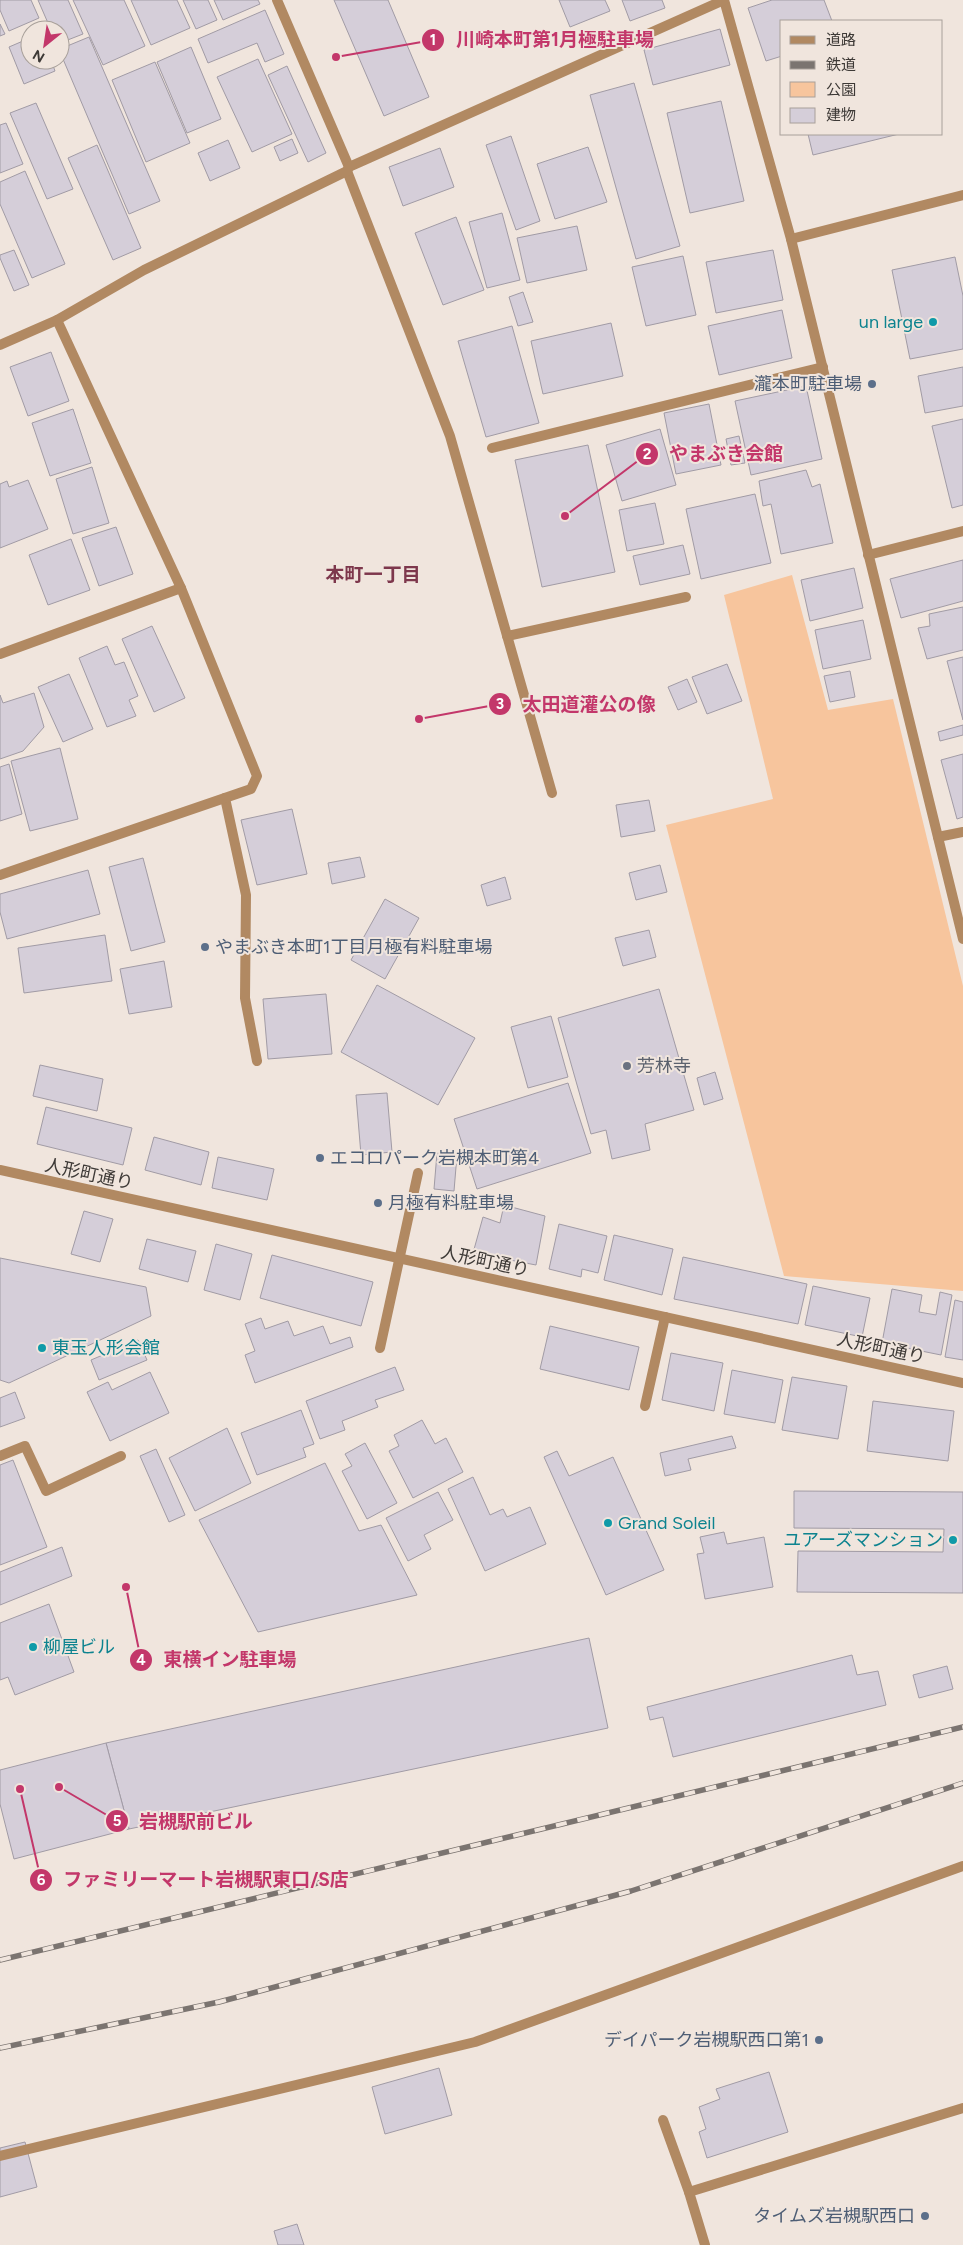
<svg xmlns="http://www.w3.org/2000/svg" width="963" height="2245" font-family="Figtree,'Noto Sans JP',sans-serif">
<rect width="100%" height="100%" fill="#f0e5dd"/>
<path fill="#f7c59d" d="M792,575L828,710L893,699L963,986V1291L784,1276L666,825L773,799L724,595Z"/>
<g fill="#d5ced9" stroke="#a19ba5">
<path d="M0,0H31L39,18L9,31L0,10Z"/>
<path d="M38,0H68L83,34L60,43V30H51Z"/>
<path d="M73,0H124L145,46L103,65Z"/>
<path d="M131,0H177L190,28L151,45Z"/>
<path d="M183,0H208L217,20L196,29Z"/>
<path d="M214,0H258L260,4L223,20Z"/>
<path d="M334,0H388L429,97L384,116Z"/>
<path d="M559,0H605L610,11L570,27Z"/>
<path d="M622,0H662L665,8L630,21Z"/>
<path d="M772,0H824L832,21H782V56L766,61L748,8Z"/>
<path d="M265,10L284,54L265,62L257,43L208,63L198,39Z"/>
<path d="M0,24L5,34L0,36Z"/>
<path d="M720,29L730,65L653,85L644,50Z"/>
<path d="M89,37L160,201L129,214L60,52V49Z"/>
<path d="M30,38V60H51L55,71L24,84L9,47Z"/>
<path d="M191,47L221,119L187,133L157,62Z"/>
<path d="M258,59L292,134L252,152L217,77Z"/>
<path d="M155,62L190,143L146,162L112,80Z"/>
<path d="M287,66L326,153L308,162L268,75Z"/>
<path d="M634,83L680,246L636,259L590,95Z"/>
<path d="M721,101L744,201L690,213L667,113Z"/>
<path d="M36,103L73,189L47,199L10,113Z"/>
<path d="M6,123L23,164L0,173V125Z"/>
<path d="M808,134H899L813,155Z"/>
<path d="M511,136L540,221L516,230L486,145Z"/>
<path d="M292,139L298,153L280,161L274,147Z"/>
<path d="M228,140L240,168L210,181L198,153Z"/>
<path d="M97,145L141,248L113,260L68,158Z"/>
<path d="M588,147L607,202L555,219L537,164Z"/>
<path d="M440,148L454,187L403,206L389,167Z"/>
<path d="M25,171L65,264L32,278L0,204V182Z"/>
<path d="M502,213L520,280L487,288L469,222Z"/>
<path d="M456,217L484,290L443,305L415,233Z"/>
<path d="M577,226L587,270L527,283L517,238Z"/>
<path d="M14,250L29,285L14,291L0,258V255Z"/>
<path d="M773,250L783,300L716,313L706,262Z"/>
<path d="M683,256L696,315L646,326L632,267Z"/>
<path d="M955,257L963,296V349L910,359L892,270Z"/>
<path d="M523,292L533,322L518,326L509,297Z"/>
<path d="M782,310L792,358L719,375L708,326Z"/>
<path d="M611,323L623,376L543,394L531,341Z"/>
<path d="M512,326L539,423L486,437L458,341Z"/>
<path d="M51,352L69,401L28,416L10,367Z"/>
<path d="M963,367V406L925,413L918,376Z"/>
<path d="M806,386L822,459L751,475L735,401Z"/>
<path d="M709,404L721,465L676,474L664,413Z"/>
<path d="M73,409L91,463L50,476L32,423Z"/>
<path d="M963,419V505L952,508L932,426Z"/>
<path d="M660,429L676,485L622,501L606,445Z"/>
<path d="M739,436L745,463L731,465L726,439Z"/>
<path d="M588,445L615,572L542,587L515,460Z"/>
<path d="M92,467L109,523L73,534L56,479Z"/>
<path d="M806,470L812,487L820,484L833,543L781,554L771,504L763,506L759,481Z"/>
<path d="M28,480L48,529L0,548V484L7,481L9,487Z"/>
<path d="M755,494L771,563L701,579L686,509Z"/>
<path d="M655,503L664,544L627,551L619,510Z"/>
<path d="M116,527L133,574L99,586L82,538Z"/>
<path d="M71,539L90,590L48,605L29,555Z"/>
<path d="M683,545L690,574L640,585L633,556Z"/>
<path d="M963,560V601L901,618L890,579Z"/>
<path d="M854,568L863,608L810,621L801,580Z"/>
<path d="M963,607V650L927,659L918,628L930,626L929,614Z"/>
<path d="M863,620L871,659L823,669L815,630Z"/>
<path d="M152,626L185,698L154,712L122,639Z"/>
<path d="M107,646L115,665L124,662L138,696L129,700L136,716L107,727L79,658Z"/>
<path d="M963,657V720L947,661Z"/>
<path d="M727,664L742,701L707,714L692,677Z"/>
<path d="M850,671L855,697L830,702L824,676Z"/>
<path d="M69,674L93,729L63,742L38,687Z"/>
<path d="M687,679L697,702L678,710L668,687Z"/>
<path d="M34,693L44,727L23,751L0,759V695L3,703Z"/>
<path d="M963,725V735L940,741L938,732Z"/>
<path d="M60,748L78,819L30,831L11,761Z"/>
<path d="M963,754V817L957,819L941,760Z"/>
<path d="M9,764L22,814L0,821V767Z"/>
<path d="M649,800L655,831L621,837L616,805Z"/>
<path d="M292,809L307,874L257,885L241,820Z"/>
<path d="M360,857L365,877L332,884L328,863Z"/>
<path d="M143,858L165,942L131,951L109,867Z"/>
<path d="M660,865L667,892L636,900L629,873Z"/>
<path d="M88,870L100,914L7,939L0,912V894Z"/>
<path d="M505,877L511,899L487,906L481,885Z"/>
<path d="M385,899L419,918L385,979L351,960Z"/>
<path d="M649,930L656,957L623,966L615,938Z"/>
<path d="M105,935L112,981L24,993L18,948Z"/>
<path d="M164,961L172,1007L129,1014L120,969Z"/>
<path d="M377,985L475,1038L438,1105L341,1052Z"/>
<path d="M659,989L694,1110L645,1124L650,1150L612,1159L606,1130L591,1134L558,1018Z"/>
<path d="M326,994L332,1054L268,1059L263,999Z"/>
<path d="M551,1016L568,1077L528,1088L511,1027Z"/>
<path d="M40,1065L103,1079L97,1111L33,1096Z"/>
<path d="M715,1072L723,1099L704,1105L697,1078Z"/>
<path d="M568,1083L591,1153L477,1189L454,1119Z"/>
<path d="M387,1093L392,1152L361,1155L356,1095Z"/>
<path d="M46,1107L132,1128L123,1165L37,1144Z"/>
<path d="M154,1137L209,1152L201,1185L145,1170Z"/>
<path d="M437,1153L457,1155L454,1191L434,1189Z"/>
<path d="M218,1157L274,1169L267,1200L212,1188Z"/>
<path d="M504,1205L545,1216L536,1265L473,1253L483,1217L500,1223Z"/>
<path d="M84,1211L113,1219L100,1262L71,1254Z"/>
<path d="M559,1224L607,1236L598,1273L582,1269L581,1277L549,1269Z"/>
<path d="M614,1235L673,1249L662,1295L604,1280Z"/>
<path d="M147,1239L196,1251L188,1282L139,1269Z"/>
<path d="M216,1244L252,1254L240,1300L204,1290Z"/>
<path d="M272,1255L373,1282L361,1326L260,1298Z"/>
<path d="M683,1257L807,1284L798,1324L674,1299Z"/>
<path d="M0,1258L146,1287L151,1316L9,1383L0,1380Z"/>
<path d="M813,1286L870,1298L862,1337L805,1325Z"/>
<path d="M892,1289L922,1295L919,1312L936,1315L940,1292L952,1295L941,1355L882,1343Z"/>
<path d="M955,1300L963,1302V1360L945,1357Z"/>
<path d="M261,1318L265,1329L288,1321L294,1336L323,1326L330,1344L350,1337L353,1347L255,1383L245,1355L255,1351L245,1324Z"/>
<path d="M550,1326L639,1347L629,1390L540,1369Z"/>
<path d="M138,1340L147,1360L99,1380L91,1360Z"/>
<path d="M671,1353L723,1363L714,1411L662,1400Z"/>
<path d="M395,1367L404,1390L375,1400L378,1407L342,1421L345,1430L320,1439L306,1401Z"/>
<path d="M732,1370L783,1380L775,1423L724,1414Z"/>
<path d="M150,1372L169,1413L110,1441L87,1392L108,1382L112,1390Z"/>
<path d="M792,1377L847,1386L838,1439L782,1430Z"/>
<path d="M15,1392L25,1418L0,1427V1398Z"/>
<path d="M873,1401L954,1411L948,1461L867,1451Z"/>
<path d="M301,1410L314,1444L303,1448L306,1457L257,1475L241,1433Z"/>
<path d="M422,1420L435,1444L446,1438L463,1472L413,1498L389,1451L399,1446L394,1435Z"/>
<path d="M227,1428L251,1483L195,1511L169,1458Z"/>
<path d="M732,1436L736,1448L688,1459L691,1470L665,1476L660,1453Z"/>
<path d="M365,1443L397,1503L367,1519L342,1471L352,1466L345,1454Z"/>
<path d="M156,1449L185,1515L169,1522L140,1456Z"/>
<path d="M557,1451L569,1476L613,1457L664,1570L606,1595L544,1457Z"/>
<path d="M13,1460L47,1547L0,1565V1465Z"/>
<path d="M325,1463L359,1531L381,1525L417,1595L258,1632L199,1520Z"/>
<path d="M473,1477L490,1515L503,1509L507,1517L530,1507L546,1544L485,1571L448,1489Z"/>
<path d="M794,1491L963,1492V1593L797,1592L798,1551L943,1552L944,1529L794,1528Z"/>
<path d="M438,1492L453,1520L424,1535L431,1549L408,1561L386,1518Z"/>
<path d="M724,1532L727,1544L764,1537L773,1587L705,1599L697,1554L704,1553L700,1537Z"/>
<path d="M62,1547L72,1576L0,1605V1572Z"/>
<path d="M49,1604L74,1672L15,1695L8,1677L0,1680V1623Z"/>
<path d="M589,1638L608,1728L129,1829L106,1743Z"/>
<path d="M852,1655L857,1675L878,1671L886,1705L673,1757L663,1717L650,1720L647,1707Z"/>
<path d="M947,1666L953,1689L919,1698L913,1675Z"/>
<path d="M106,1743L129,1829L14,1859L0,1804V1770Z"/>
<path d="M439,2068L452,2115L385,2134L372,2087Z"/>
<path d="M769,2072L788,2132L707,2158L699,2132L706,2129L699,2107L720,2099L716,2089Z"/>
<path d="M25,2142L37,2187L0,2197V2148Z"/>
<path d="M297,2224L304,2245H278L274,2231Z"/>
</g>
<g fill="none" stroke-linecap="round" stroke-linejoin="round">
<g stroke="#b18962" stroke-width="10">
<path d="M347,171L450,436L552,793"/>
<path d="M492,448L823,367"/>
<path d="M0,654L181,588"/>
<path d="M225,798L246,895L245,998L257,1061"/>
<path d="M380,1348L418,1173"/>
<path d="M645,1406L665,1317"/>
<path d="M0,1456L25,1446L46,1491L121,1456"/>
</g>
<g stroke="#b18962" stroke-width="10">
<path d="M277,0L349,167"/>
<path d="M724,0L791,239L963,939"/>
<path d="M791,239L963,195"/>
<path d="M0,345L57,320L144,270L347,171L349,167L724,0"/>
<path d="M868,555L963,531"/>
<path d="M507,636L686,597"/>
<path d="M938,837L963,832"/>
<path d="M0,875L251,789L257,776L181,588L57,320"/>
<path d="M663,2120L689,2192"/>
<path d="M0,2156L475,2042L963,1866"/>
<path d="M705,2245L689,2192L963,2108"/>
</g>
<path stroke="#b18962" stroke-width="10" d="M0,1170L963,1383"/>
<g stroke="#7b7470" stroke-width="5.5">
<g id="rail">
<path d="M0,1960L963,1727"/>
<path d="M0,2048L219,2002L631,1891L963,1783"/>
</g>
</g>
<use href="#rail" stroke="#f0e5dd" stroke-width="4" stroke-dasharray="11" stroke-linecap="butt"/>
</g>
<g fill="#0f9aa8" stroke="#f0e5dd" stroke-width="2">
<circle cx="933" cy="322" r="5"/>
<circle cx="42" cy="1348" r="5"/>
<circle cx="608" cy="1523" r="5"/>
<circle cx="953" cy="1540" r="5"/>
<circle cx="33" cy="1647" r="5"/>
</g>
<g fill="#5c6f8a" stroke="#f0e5dd" stroke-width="2">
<circle cx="872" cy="384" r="5"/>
<circle cx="205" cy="947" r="5"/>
<circle cx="320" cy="1158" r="5"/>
<circle cx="378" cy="1203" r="5"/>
<circle cx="819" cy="2040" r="5"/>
<circle cx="925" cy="2216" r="5"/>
</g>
<circle fill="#6b7280" stroke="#f0e5dd" stroke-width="2" cx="627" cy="1066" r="5"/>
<g text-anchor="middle" stroke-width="4" stroke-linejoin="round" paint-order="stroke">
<g font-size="18" fill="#0d838f" stroke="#f0e5dd" text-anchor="start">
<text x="923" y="328" text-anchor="end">un large</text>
<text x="52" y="1354">東玉人形会館</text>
<text x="618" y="1529">Grand Soleil</text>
<text x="943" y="1546" text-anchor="end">ユアーズマンション</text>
<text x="43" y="1653">柳屋ビル</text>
</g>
<g font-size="18" fill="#4e5e75" stroke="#f0e5dd" text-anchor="end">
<text x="862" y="390">瀧本町駐車場</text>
<text x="215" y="953" text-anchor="start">やまぶき本町1丁目月極有料駐車場</text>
<text x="330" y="1164" text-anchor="start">エコロパーク岩槻本町第4</text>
<text x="388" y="1209" text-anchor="start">月極有料駐車場</text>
<text x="809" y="2046">デイパーク岩槻駅西口第1</text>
<text x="915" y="2222">タイムズ岩槻駅西口</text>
</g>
<g font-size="18" fill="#5b616d" stroke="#f0e5dd" text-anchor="start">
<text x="637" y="1072">芳林寺</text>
</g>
<g font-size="18" fill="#3d3936" stroke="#f0e5dd">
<text transform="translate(89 1174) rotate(12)" y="6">人形町通り</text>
<text transform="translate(485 1261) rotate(12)" y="6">人形町通り</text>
<text transform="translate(881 1348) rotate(12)" y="6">人形町通り</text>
</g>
<g font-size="19" font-weight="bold" fill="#7d374c" stroke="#f0e5dd">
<text x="373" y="581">本町一丁目</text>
</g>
</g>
<path fill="none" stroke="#c3376a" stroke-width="2" d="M336 57L433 40M565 516L647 454M419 719L500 704M126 1587L141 1660M59 1787L117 1821M20 1789L41 1880"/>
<g fill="#c3376a" stroke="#f0e5dd" stroke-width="2">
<circle cx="336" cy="57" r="5"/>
<circle cx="565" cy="516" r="5"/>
<circle cx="419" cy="719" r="5"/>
<circle cx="126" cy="1587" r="5"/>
<circle cx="59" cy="1787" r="5"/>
<circle cx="20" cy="1789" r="5"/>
<circle cx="433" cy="40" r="12"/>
<circle cx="647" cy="454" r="12"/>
<circle cx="500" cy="704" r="12"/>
<circle cx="141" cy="1660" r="12"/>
<circle cx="117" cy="1821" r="12"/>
<circle cx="41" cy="1880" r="12"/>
</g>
<g font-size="15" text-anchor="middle" font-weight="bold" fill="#fff">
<text x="433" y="45">1</text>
<text x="647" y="459">2</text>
<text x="500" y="709">3</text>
<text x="141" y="1665">4</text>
<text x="117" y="1826">5</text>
<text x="41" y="1885">6</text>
</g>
<g font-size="19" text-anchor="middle" font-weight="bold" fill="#c3376a" stroke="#f0e5dd" stroke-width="4" stroke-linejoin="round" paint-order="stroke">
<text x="555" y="46">川崎本町第1月極駐車場</text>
<text x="726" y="460">やまぶき会館</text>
<text x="589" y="711">太田道灌公の像</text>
<text x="230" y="1666">東横イン駐車場</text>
<text x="196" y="1828">岩槻駅前ビル</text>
<text x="206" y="1886">ファミリーマート岩槻駅東口/S店</text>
</g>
<rect x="780" y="20" width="162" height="115" fill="#f0e5dd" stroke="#a8a09a"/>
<rect x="790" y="36" width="25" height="8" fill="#b18962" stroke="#a8a09a"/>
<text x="826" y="45" font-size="15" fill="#3d3936">道路</text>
<rect x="790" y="61" width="25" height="8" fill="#7b7470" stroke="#a8a09a"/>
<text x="826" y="70" font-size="15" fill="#3d3936">鉄道</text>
<rect x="790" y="82" width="25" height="15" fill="#f7c59d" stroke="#a8a09a"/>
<text x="826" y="95" font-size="15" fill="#3d3936">公園</text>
<rect x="790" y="108" width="25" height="15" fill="#d5ced9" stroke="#a8a09a"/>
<text x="826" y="120" font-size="15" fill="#3d3936">建物</text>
<g transform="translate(45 45) rotate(210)"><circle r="24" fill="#f0e5dd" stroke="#a8a09a"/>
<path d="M0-4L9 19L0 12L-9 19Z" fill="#c3376a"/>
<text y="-8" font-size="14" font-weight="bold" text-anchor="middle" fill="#3d3936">N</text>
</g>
</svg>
